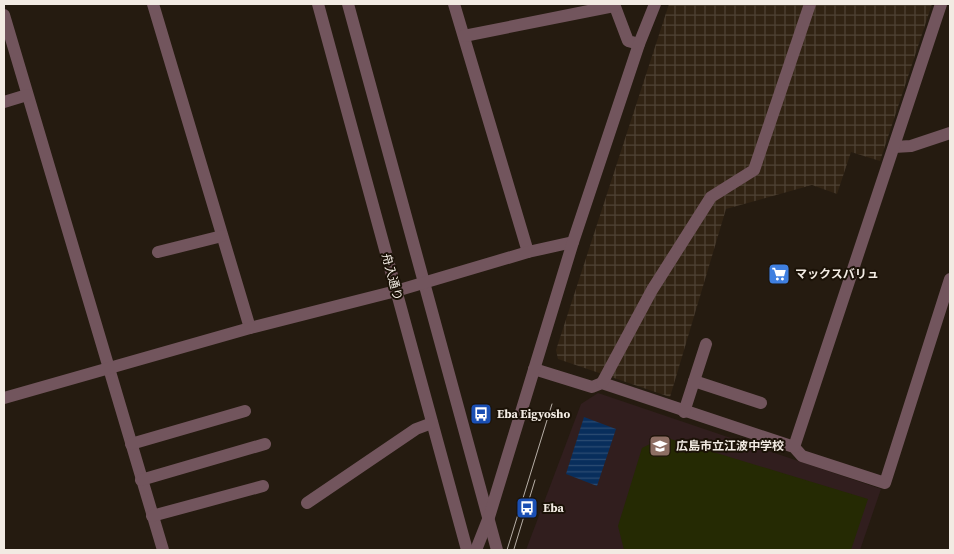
<svg xmlns="http://www.w3.org/2000/svg" width="954" height="554" font-family="'Source Serif 4','Noto Sans JP',serif">
<defs>
<pattern id="industrial-grid" width="8" height="8" patternUnits="userSpaceOnUse" patternTransform="scale(1.25)"><rect width="8" height="8" fill="#312313"/><path d="M0 4h8M4 0v8" fill="none" stroke="#4f4335"/></pattern>
<pattern id="water-rules" width="6" height="5" patternUnits="userSpaceOnUse" patternTransform="scale(1.25)"><rect width="6" height="5" fill="#082e5c"/><path d="M0 2.5h6" fill="none" stroke="#2c4c73"/></pattern>
</defs>
<rect width="100%" height="100%" fill="#251b10"/>
<path fill="url(#industrial-grid)" d="M669,4H932L880,161L851,152L837,194L812,185L726,209L670,397L558,359L556,350Z"/>
<path fill="#311e1e" d="M598,393L881,489L860,550H526L581,404Z"/>
<path fill="#252a03" d="M664,437L868,499L851,550H624L618,526L642,448Z"/>
<path fill="url(#water-rules)" d="M584,417L616,429L597,486L566,474Z"/>
<g fill="none" stroke-linecap="round" stroke-linejoin="round">
<g stroke="#72555d" stroke-width="12">
<path d="M153,4L250,328"/>
<path d="M318,4L467,550"/>
<path d="M348,4L497,550"/>
<path d="M454,4L528,252"/>
<path d="M614,4L628,41L639,44"/>
<path d="M4,15L163,550"/>
<path d="M464,36L614,6"/>
<path d="M4,102L27,95"/>
<path d="M894,147L911,146L950,133"/>
<path d="M158,252L222,236"/>
<path d="M534,369L592,387L602,383L794,447L802,456L885,483L950,279"/>
<path d="M694,381L761,403"/>
<path d="M602,383L652,290L711,197L754,170L810,4"/>
<path d="M4,398L250,328L396,291L528,252L573,242"/>
<path d="M684,412L706,344"/>
<path d="M131,444L245,411"/>
<path d="M794,447L941,4"/>
<path d="M141,480L265,444"/>
<path d="M307,503L416,429L432,423"/>
<path d="M152,516L263,486"/>
<path d="M476,550L489,517L573,242L639,44L655,4"/>
</g>
<g stroke="#b7afa7" stroke-width="1">
<path d="M514,549L535,480"/>
<path d="M507,550L552,404"/>
</g>
</g>
<defs>
<g id="supermarket-square" transform="scale(1.125)"><rect x="-9" y="-9" width="18" height="18" rx="4" fill="#3f7fe0" stroke="#1b1207"/><path d="M-6-5.5h2.5l.6 2H6L4.5 2H-2.5L-4.4-4H-6ZM-1.5 3.2a1.3 1.3 0 1 0 .1 0ZM3 3.2a1.3 1.3 0 1 0 .1 0Z" fill="#fff"/></g>
<g id="bus-square" transform="scale(1.125)"><rect x="-9" y="-9" width="18" height="18" rx="4" fill="#1a4fb4" stroke="#1b1207"/><path d="M-5-6H5V4H4V6H2V4H-2V6H-4V4H-5ZM-3.5-4V0h7V-4ZM-3.5 1.2v1.5H-2V1.2ZM2 1.2v1.5H3.5V1.2Z" fill="#fff"/></g>
<g id="school-square" transform="scale(1.125)"><rect x="-9" y="-9" width="18" height="18" rx="4" fill="#8d6e63" stroke="#1b1207"/><path d="M0-5L7-2L0 1L-7-2ZM-4 1L0 2.5L4 1V4Q0 6-4 4Z" fill="#fff"/></g>
</defs>
<g fill-rule="evenodd">
<use href="#supermarket-square" x="779" y="274"/>
<use href="#bus-square" x="481" y="414"/>
<use href="#school-square" x="660" y="446"/>
<use href="#bus-square" x="527" y="508"/>
</g>
<g text-anchor="middle" stroke-width="4" stroke-linejoin="round" paint-order="stroke">
<g font-size="12" font-weight="bold" fill="#f2ebe3" stroke="#1b1207" text-anchor="start">
<text x="795" y="278">マックスバリュ</text>
<text x="497" y="418">Eba Eigyosho</text>
<text x="676" y="450">広島市立江波中学校</text>
<text x="543" y="512">Eba</text>
</g>
<g font-size="12" fill="#f2ebe3" stroke="#1b1207">
<text transform="translate(392 277) rotate(75)" y="4">舟入通り</text>
</g>
</g>
<rect width="954" height="554" fill="none" stroke="#f2ebe3" stroke-width="10"/>
</svg>
